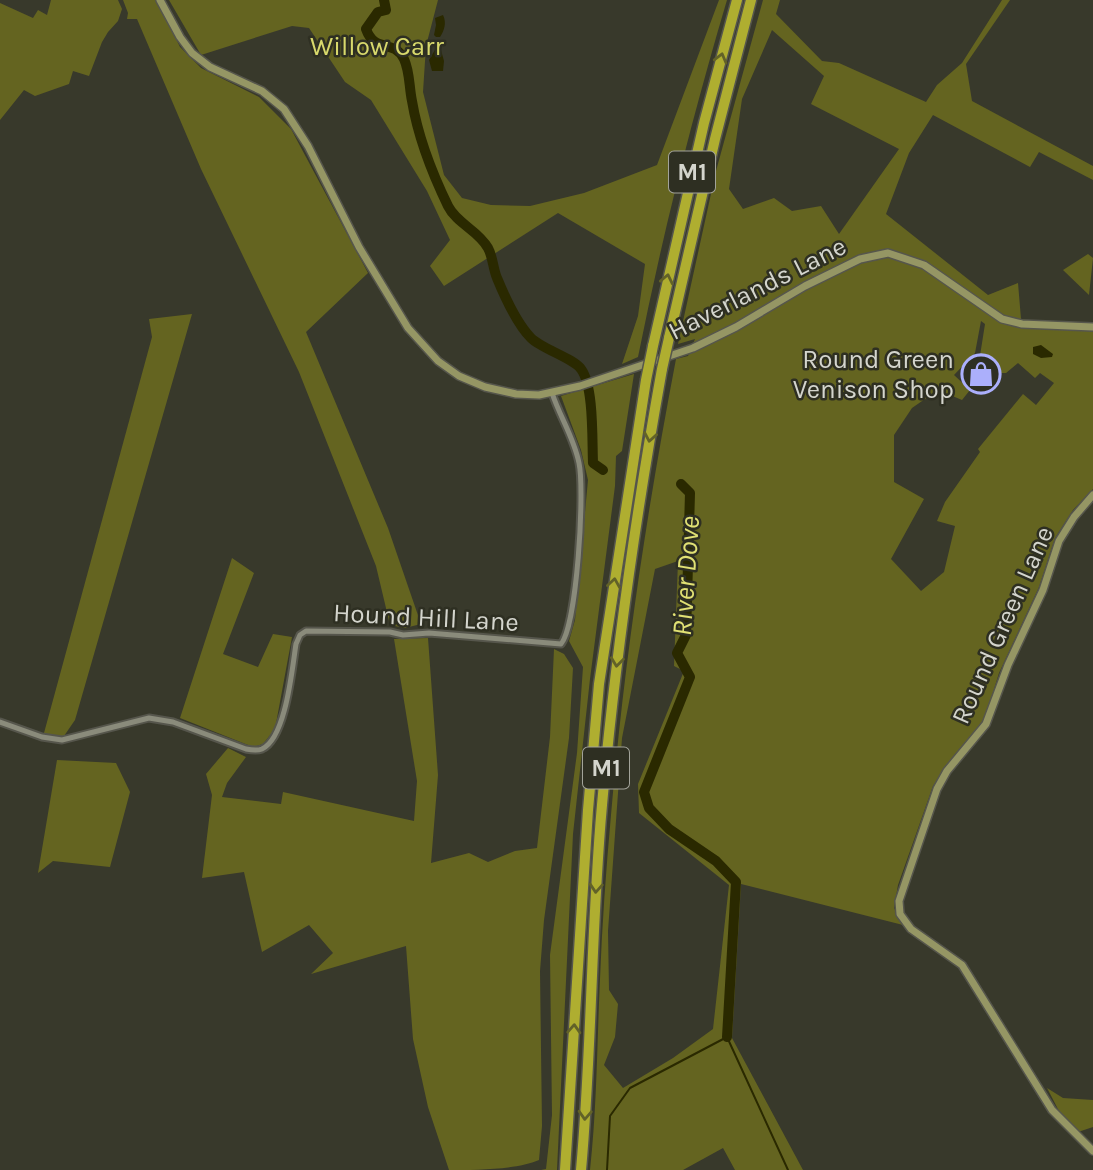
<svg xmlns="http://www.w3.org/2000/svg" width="1093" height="1170" font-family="Karla,sans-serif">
<rect width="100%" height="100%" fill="#38392b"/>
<g fill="#646420" fill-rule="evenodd">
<path d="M51,0H118L122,9L118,21L108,32L102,42L89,76L73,71L69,84L35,96L24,90L0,120V3L33,18L38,10L47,15Z"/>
<path d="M123,0H157L180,47L201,68L259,97L291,129L368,273L306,332L388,528L421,624L405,628L390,625L376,566L299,372L201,169L137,19H127L128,13Z"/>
<path d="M169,0H438L426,46L423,92L444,175L462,198L491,205L530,206L584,193L657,165L719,0H727C692,118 662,237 638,357L622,364L638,316L645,264L558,213L444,286L430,266L450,240L427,191L371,100L345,82L309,28L292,26L201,55Z"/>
<path d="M763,0H780L776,14L822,61L839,63L926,102L937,85L962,63L1002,0H1010L966,64L972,101L1093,166V180L1039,152L1030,167L933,115L909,153L886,214L988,295L1018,283L1021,319L1093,328V489L1073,510L1055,538L1039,587L999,673L984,722L956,753L933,786L898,885L894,908L903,925L741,884L732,1038L803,1170H735L723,1148L683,1170H590C597,1106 597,1043 600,979C602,925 606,870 611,815C624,662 647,510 676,359L688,356L695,339L678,344L716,171ZM772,30L824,76L811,104L899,149L839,234L821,206L792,211L774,198L743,209L729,189L742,99ZM981,321L985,324L979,362L993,378L1001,373H1006L1018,363L1035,378L1040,373L1054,383L1036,405L1023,394L978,449L980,452L945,502L937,521L955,526L944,572L921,591L891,559L924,499L894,482V435L912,408L938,390L962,400L970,390L954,375L975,353ZM678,561L674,666L684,671L638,784L639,813L729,885L713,1029L673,1058L623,1088L604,1065L615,1037L618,1004L609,990L608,931L622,738L655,569Z"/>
<path d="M1088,254L1093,258L1089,295L1063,270Z"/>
<path d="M192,314L75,720L64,736L52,737L44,733L152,337L149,319Z"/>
<path d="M634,374L622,451L616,456L615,486L590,679L573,834L557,1170H541L546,1169L552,1115L550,955L577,753L583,667L569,641L575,620L588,480L581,450L561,396Z"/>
<path d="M232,558L254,573L223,654L258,667L273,634L292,637L275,729L263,744L253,747L180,718Z"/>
<path d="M428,638L438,775L431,863L469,853L488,862L515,851L537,848L550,737L554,649L564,654L573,668L569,738L544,920L540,971L542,1126L539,1160C516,1170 475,1170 449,1170L428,1107L413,1039L406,946L311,974L333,953L309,925L262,952L244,872L202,878L212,795L206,774L228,748L246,757L227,783L222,797L281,804L283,792L414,821L417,781L394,639Z"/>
<path d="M57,760L116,763L130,792L110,867L53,861L38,873Z"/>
<path d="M1047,1088L1063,1098L1093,1100V1127L1078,1132L1059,1111Z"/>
</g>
<g fill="#2a2900">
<path d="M443,15C447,23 444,31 440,37H436L434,35L436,25L435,18Z"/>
<path d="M439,43L444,61L443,71H432L429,60Z"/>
<path d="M1041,345L1053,354L1052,357L1041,358L1033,354V347Z"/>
</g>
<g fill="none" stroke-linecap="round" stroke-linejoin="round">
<path stroke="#2a2900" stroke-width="2" d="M607,1170L610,1116L630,1088L727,1037L788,1170"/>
<g stroke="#2a2900" stroke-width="10">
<path d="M384,0L386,10L378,12L366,29C375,54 393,38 404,59C410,72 409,87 412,101C418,137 432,173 448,206C457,224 478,230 488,248C493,257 493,269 497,278C504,295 518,325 531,338C542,349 573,358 581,369C594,386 592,440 593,463L603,470"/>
<path d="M681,484L690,493L686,635L677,653L690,677L644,792L649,808L669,829L716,861L736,882L727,1037"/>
</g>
<g stroke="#56564c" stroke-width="9">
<path id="street" d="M0,722L42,737L62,740L149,718L173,722L246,749C251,750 257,751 262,749C286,738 292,669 296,644L300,635L306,631L390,632L403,635L429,633L561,644C577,625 585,491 579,463C574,438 560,417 552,393"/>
</g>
<g stroke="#56564c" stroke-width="10">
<g id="secondary">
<path d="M160,0L180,37L192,53L210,67L262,91L284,109L308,146L359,247L408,328L438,361L459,376L485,387L516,394L539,395L580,386L693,348L736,327L805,286L860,259L888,253L924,265L1002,319L1022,324L1093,327"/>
<path d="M1093,495L1074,517L1059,541L1043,590L1008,665L986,724L947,771L937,789L899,901L900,914L911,929L962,965L1052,1110L1093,1151"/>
</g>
</g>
<g stroke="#56564c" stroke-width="13">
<g id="highway">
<path d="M669,338L715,139L751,0"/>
<path d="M653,346L704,123L737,0"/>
<path d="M565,1170L588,810L599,684L646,380"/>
<path d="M581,1170C592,1049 591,926 602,805C615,659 636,514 662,369"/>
</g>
</g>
<use href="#street" stroke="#8a8b7b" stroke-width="5"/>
<use href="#secondary" stroke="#959664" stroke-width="7"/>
<use href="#highway" stroke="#afae30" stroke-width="10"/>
<g stroke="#56564c" stroke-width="13" stroke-linecap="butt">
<g id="highway-bridge">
<path d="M662,369L669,338"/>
<path d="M646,380L653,346"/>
</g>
</g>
<use href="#highway-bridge" stroke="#afae30" stroke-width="10"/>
</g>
<defs><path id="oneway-chevron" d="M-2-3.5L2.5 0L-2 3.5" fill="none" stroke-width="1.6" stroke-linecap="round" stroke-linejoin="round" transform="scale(1.75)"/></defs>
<g stroke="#626228">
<use href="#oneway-chevron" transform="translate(721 58) rotate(-75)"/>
<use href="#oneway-chevron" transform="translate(667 279) rotate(-78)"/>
<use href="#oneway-chevron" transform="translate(650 437) rotate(100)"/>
<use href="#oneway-chevron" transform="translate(614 583) rotate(-81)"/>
<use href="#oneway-chevron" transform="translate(617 662) rotate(97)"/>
<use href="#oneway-chevron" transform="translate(596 888) rotate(94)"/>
<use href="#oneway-chevron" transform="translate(574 1029) rotate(-87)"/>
<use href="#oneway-chevron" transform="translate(585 1115) rotate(93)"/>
</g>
<defs>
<g id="shop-ring" transform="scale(2.0125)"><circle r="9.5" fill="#2e2f22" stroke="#abaffb" stroke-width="1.5"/><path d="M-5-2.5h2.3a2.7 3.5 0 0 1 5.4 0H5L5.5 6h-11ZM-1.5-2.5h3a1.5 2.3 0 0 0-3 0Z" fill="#abaffb"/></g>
</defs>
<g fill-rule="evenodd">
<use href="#shop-ring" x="981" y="374"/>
</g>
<g text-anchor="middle" stroke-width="5" stroke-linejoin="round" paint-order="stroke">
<g fill="#2e2f22" stroke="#a2a39a" stroke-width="2">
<rect x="669" y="151.5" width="46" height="41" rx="5"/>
<rect x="583" y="747.5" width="46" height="41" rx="5"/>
</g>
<g font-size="24" font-weight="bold" fill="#d4d5cd">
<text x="692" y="180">M1</text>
<text x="606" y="776">M1</text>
</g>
<g font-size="26" fill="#d8d96c" stroke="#2e2f22">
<text x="377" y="55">Willow Carr</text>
</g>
<g font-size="26" fill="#d4d5cd" stroke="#2e2f22">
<text transform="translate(757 288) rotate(-27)" y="9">Haverlands Lane</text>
<text transform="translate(426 617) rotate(3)" y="9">Hound Hill Lane</text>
<text transform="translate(1002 625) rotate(-66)" y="9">Round Green Lane</text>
</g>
<g font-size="26" fill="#d4d5cd" stroke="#2e2f22" text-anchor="end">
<text x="954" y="368">Round Green<tspan x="954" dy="30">Venison Shop</tspan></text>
</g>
<g font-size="28" font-style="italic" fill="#e1e174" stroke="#2e2f22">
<text transform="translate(685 576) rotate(-86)" y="10">River Dove</text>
</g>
</g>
</svg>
